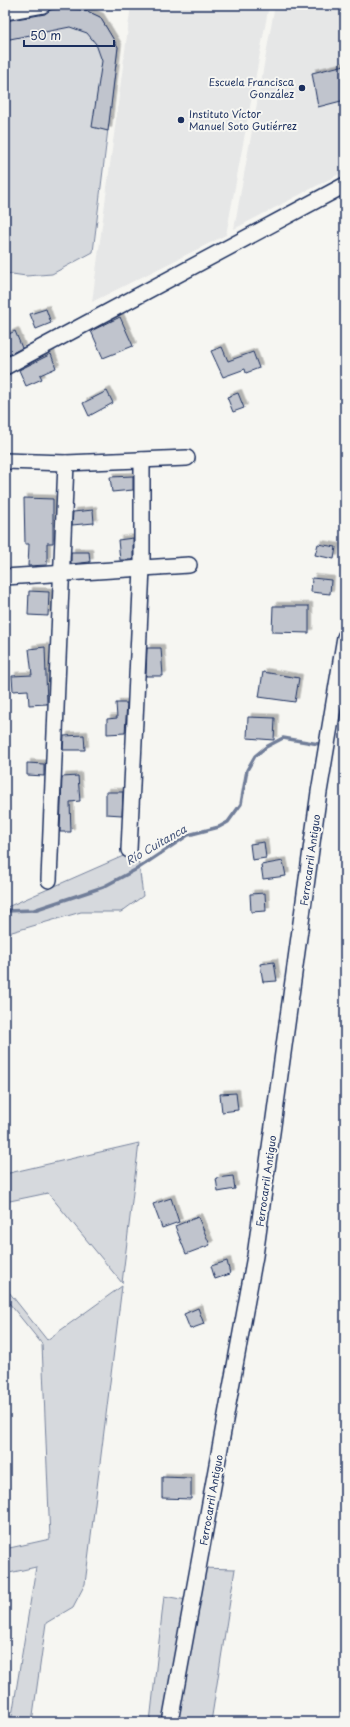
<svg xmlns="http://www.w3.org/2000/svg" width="350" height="1727" font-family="'Playpen Sans',sans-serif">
<defs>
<filter id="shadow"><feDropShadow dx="3.5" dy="-3.5" stdDeviation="0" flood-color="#0004"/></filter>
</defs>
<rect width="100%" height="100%" fill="#f6f6f2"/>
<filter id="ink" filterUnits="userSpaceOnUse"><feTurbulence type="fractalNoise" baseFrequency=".025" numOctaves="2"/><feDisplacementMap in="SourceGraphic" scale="8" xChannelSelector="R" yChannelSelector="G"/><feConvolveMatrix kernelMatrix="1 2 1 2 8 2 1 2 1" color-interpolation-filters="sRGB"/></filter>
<g filter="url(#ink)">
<g fill="#e6e7e7">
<path d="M131,5H269L226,235L92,302Z"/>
<path d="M275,5H345V171L234,229Z"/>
</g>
<g fill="#d6d9dd" stroke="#78849e">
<path d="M61,8L85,10L100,17L118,47L93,252L52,274L26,276L5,273V18Z"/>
<path d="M137,850L143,896L121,912H81L5,934V908Z"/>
<path d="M139,1143L122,1283L48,1193L5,1202V1174Z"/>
<path d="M122,1286L85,1584L73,1607L46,1623L32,1722H11L36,1567L5,1574V1549L50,1539L42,1344L5,1298V1287L47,1340Z"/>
<path d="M199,1568L235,1569L211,1722H150L164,1596L192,1601Z"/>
</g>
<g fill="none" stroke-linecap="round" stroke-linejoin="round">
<path stroke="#717e99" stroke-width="3.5" d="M5,911L34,910L103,887L137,869L188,835L219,827L228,822L241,804L247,770L255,756L266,747L283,738L319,744"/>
</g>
<g fill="#c0c4cd" stroke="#1b2f5e" filter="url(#shadow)">
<path d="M61,8L85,10L100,17L118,47L108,131L92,127L102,61L96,44L87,33L70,27L5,40V21L45,14L50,10Z"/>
<path d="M345,65V100L318,107L312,73Z"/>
<path d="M46,309L51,323L36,329L30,314Z"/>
<path d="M120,317L133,346L103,358L91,331Z"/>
<path d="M15,331L22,348L5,357V336Z"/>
<path d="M222,347L228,361L253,352L259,368L246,373L245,369L223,377L211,351Z"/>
<path d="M51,354L56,368L40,375L42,379L26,386L19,370Z"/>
<path d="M107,391L113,403L89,416L83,403Z"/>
<path d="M238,393L244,408L233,412L227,397Z"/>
<path d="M133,476V490L112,492L110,477Z"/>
<path d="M24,498L53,499V543H47V565L28,566L29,544H25Z"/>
<path d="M93,510L94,523L72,525L73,512Z"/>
<path d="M133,538V560H120L118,540Z"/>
<path d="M318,544L336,547L334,559L315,555Z"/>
<path d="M71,552H89L90,562L71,564Z"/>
<path d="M312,578L331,580L330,594L311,592Z"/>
<path d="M29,591L49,592L48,616L28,615Z"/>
<path d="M273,606H309V633L272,632Z"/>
<path d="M45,647L47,704L29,705L28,690L13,691L12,676L32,675L29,649Z"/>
<path d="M147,648H161L163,676H146Z"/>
<path d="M263,672L299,678L295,702L259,697Z"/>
<path d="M116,703H127L125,733L107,734V719L117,718Z"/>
<path d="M248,717L275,718L274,740L247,738Z"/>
<path d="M84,735L85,750H63L64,736Z"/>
<path d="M27,763L44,764V776L27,775Z"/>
<path d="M78,776L80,801L70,802L71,832H60L62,777Z"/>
<path d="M106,792H123L122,815L106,814Z"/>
<path d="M264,842L266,858L252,860L250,844Z"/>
<path d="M283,861L286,876L263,879L261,865Z"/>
<path d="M265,893L266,911L251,912L250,894Z"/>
<path d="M274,962L277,981L263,982L260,964Z"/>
<path d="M236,1093L238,1110L222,1112L220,1094Z"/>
<path d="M233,1176L235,1189L218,1192L216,1178Z"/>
<path d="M171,1198L179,1222L162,1228L153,1204Z"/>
<path d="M198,1217L210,1245L186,1254L175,1226Z"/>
<path d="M227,1261L230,1274L215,1279L211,1266Z"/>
<path d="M198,1308L204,1324L190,1329L184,1314Z"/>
<path d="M162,1477L191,1478V1499L162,1498Z"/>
</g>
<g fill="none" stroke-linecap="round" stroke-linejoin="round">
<g stroke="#1b2f5e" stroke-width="18">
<g id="minor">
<path d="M5,12L43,5"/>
<path d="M5,367L345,185"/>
<path d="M5,461L66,463L187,458"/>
<path d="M5,577L189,565"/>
<path d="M129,850L142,568V460"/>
<path d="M49,880L66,463"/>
<path d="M170,1722L255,1256L319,792L345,637"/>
</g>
</g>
<use href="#minor" stroke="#f6f6f2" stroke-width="15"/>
</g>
</g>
<g fill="#1b2f5e" stroke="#f6f6f2" stroke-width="1.5">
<circle cx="302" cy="88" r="4"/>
<circle cx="181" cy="120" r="4"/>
</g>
<g text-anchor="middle" stroke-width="4" stroke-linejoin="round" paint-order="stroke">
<g font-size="10" fill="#1b2f5e" stroke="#f6f6f2" text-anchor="end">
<text x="294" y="86">Escuela Francisca<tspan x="294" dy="12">González</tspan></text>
<text x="189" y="118" text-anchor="start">Instituto Víctor<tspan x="189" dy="12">Manuel Soto Gutiérrez</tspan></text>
</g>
<g font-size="10" fill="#1b2f5e" stroke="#f6f6f2">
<text transform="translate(310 860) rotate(-82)" y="4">Ferrocarril Antiguo</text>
<text transform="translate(266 1181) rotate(-82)" y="4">Ferrocarril Antiguo</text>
<text transform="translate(211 1500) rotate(-80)" y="4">Ferrocarril Antiguo</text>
</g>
<g font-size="11" font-style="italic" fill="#46567b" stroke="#f6f6f2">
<text transform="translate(156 845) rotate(-30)" y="4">Río Cuitanca</text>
</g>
</g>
<rect width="350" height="1727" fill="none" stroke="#f6f6f2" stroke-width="20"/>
<rect x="10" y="10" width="330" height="1707" fill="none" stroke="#1b2f5e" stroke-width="1.5" filter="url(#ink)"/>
<path d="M24 40v6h90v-6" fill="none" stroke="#1b2f5e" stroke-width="2"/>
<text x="30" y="40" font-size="12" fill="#1b2f5e" stroke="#f6f6f2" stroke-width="3" paint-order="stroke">50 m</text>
</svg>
